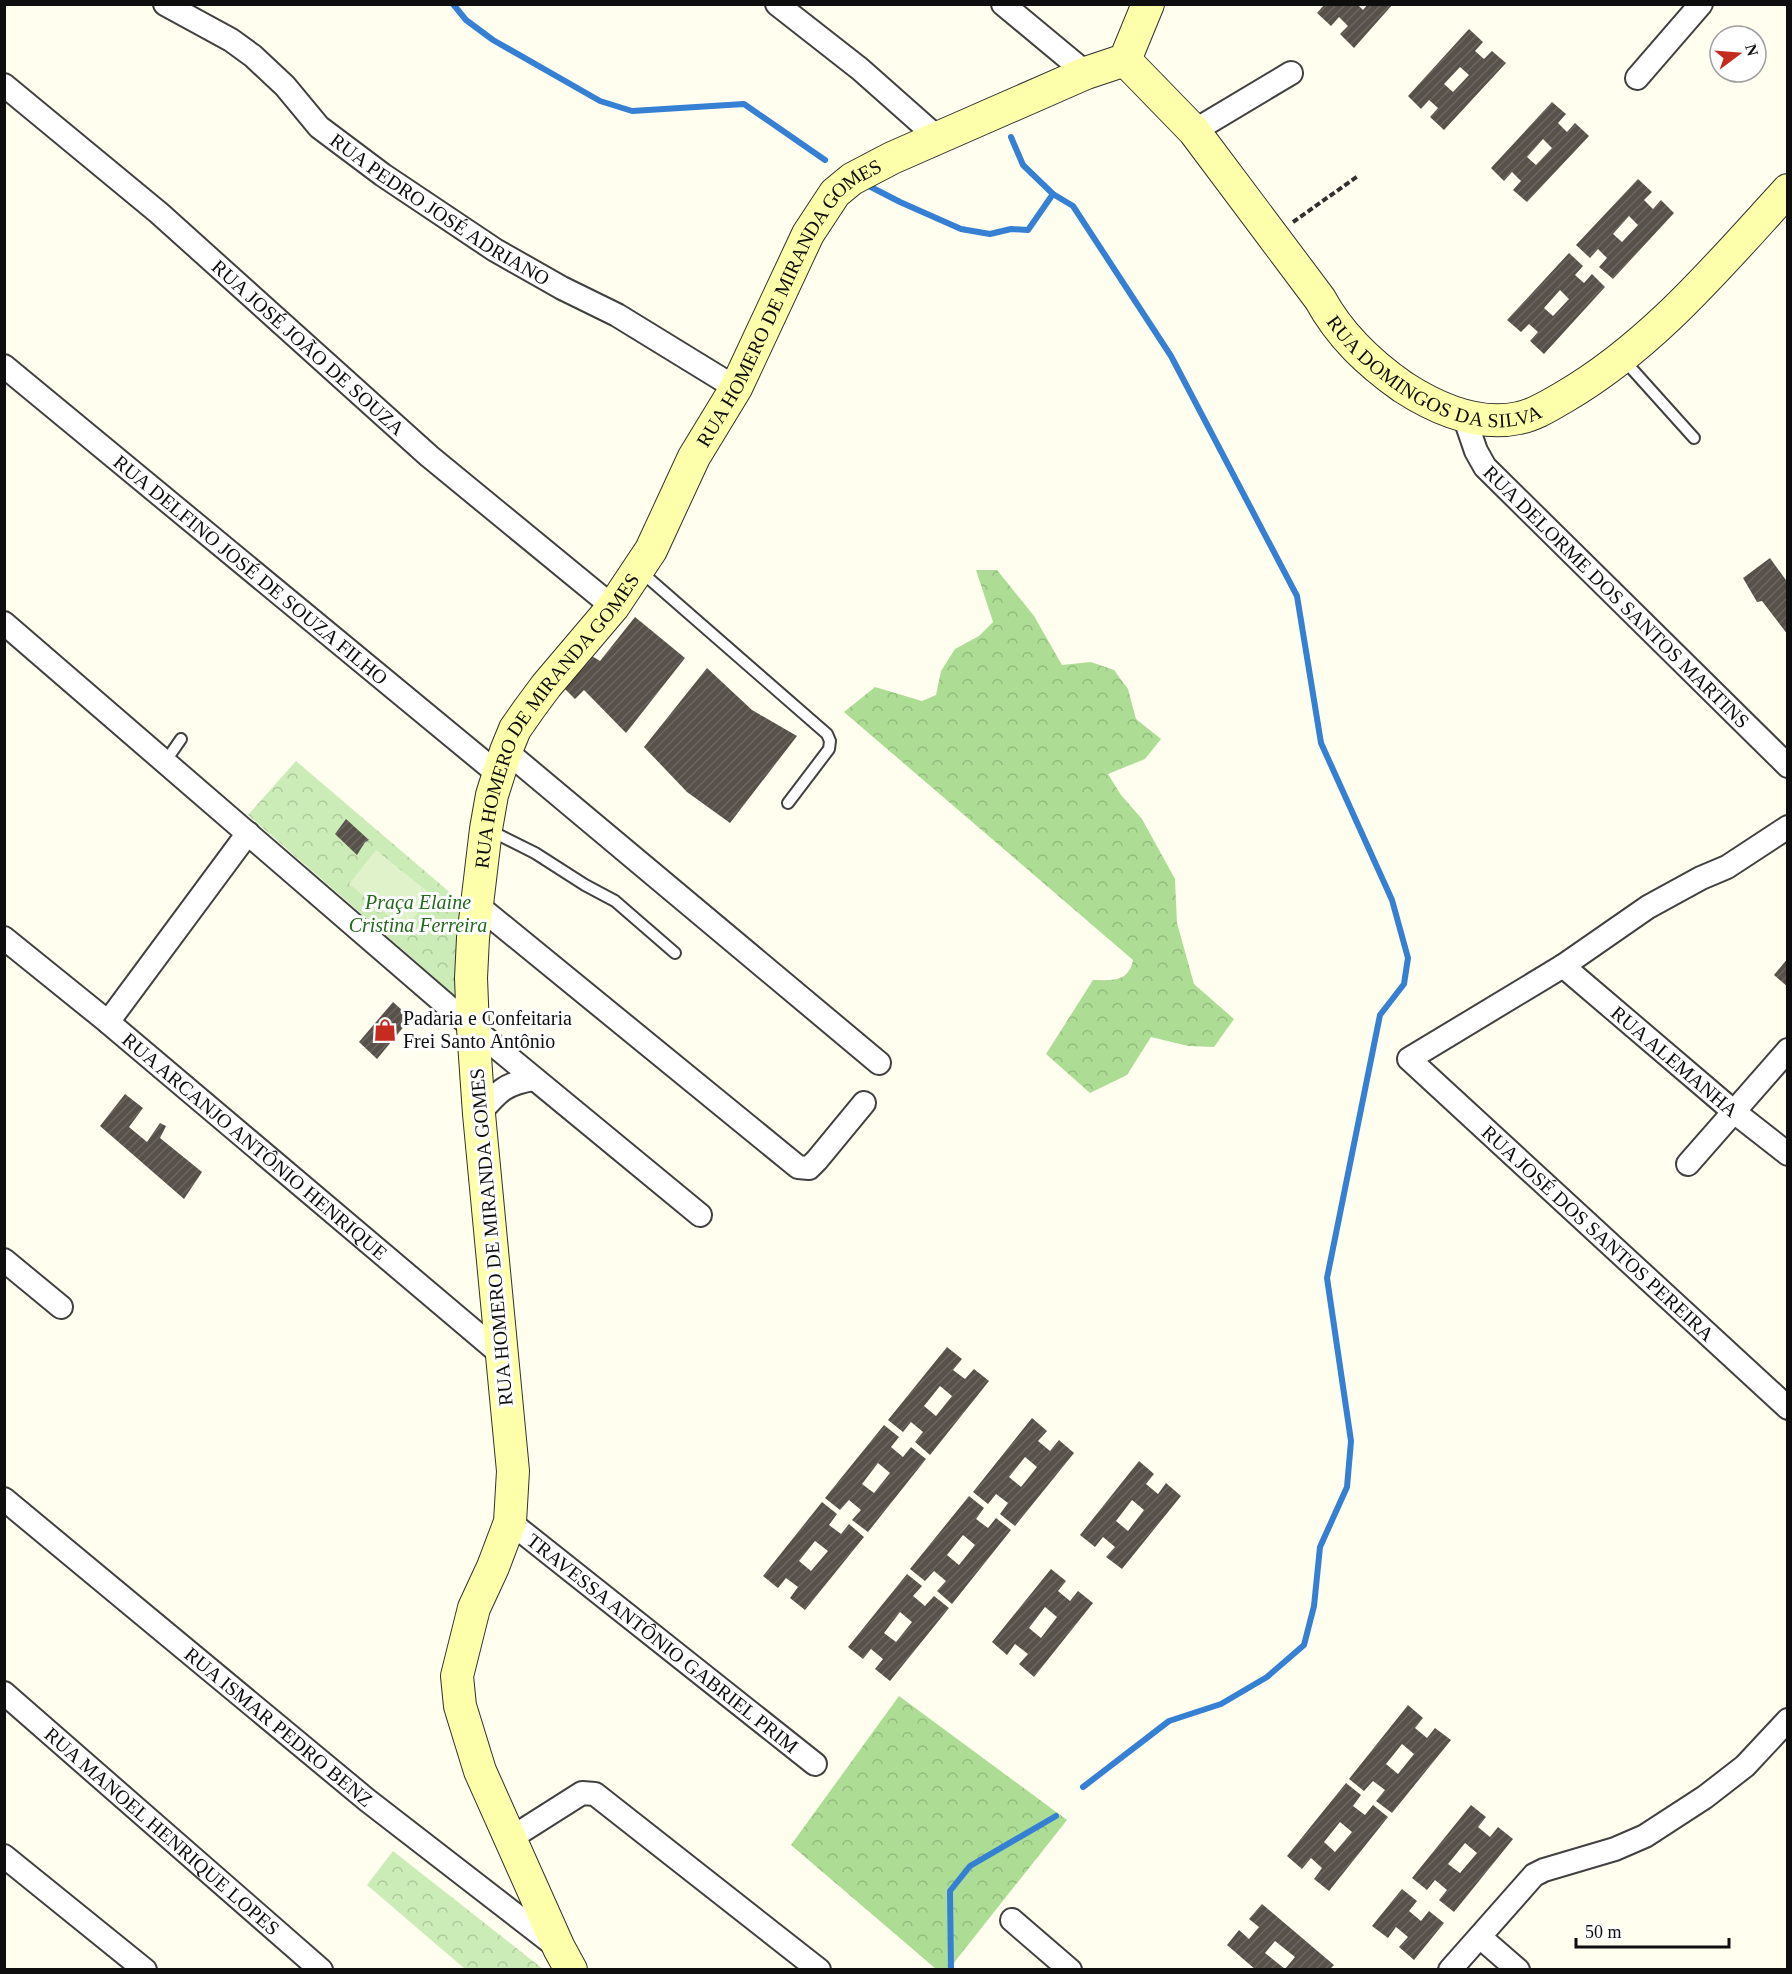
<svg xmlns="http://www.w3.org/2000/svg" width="1792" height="1974" font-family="'Times New Roman',serif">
<defs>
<pattern id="forest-crowns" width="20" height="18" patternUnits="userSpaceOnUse" patternTransform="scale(1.5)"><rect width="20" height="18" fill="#addd95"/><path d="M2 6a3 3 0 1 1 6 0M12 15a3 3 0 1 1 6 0" fill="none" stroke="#94bc7f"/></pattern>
<pattern id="park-crowns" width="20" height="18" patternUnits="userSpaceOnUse" patternTransform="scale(1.5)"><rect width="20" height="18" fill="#ccecb7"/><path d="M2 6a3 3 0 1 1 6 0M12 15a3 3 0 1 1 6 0" fill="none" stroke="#aec99c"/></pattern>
<pattern id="building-hatch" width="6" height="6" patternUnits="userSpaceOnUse" patternTransform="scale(1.5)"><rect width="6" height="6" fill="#57514a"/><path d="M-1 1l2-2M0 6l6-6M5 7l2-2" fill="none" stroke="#6a6560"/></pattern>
</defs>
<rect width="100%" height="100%" fill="#fffeef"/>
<g fill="url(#forest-crowns)">
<path d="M976,570H997L1034,616L1062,665L1091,662L1114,670L1128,689L1136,719L1161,739L1145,759L1108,774L1121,795L1142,819L1175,879L1177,923L1194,984L1234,1019L1214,1047L1188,1046L1151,1037L1127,1075L1090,1093L1046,1054L1093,980C1112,980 1128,983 1133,960L844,712L875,687L922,701L936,695L941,671L955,649L979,636L993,622Z"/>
<path d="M899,1696L1067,1820L949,1969H936L791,1845Z"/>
</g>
<g fill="url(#park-crowns)">
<path d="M296,761L460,901L458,998L248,815Z"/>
<path d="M393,1851L543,1969H544H465L367,1885Z"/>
</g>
<path fill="#dff2c9" d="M376,850L432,895L405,929L349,884Z"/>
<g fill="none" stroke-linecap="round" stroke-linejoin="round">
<g stroke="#3580d3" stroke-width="6">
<path d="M453,4L466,20L493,40L600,101L632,111L744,104L825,160"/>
<path d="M1011,137L1023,165L1053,194L1073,206L1171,356L1297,596L1321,743L1392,900L1408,958L1404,984L1380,1015L1327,1278L1351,1441L1347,1487L1320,1547L1314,1606L1304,1645L1267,1677L1221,1704L1169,1721L1083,1787"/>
<path d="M865,184L900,202L961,229L990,234L1011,229L1028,230L1053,194"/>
<path d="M951,1970L950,1891L970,1866L1056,1816"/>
</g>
</g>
<g fill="url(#building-hatch)" fill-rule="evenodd">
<path d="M1325,4H1357L1363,10L1368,4H1393L1354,48L1340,34L1348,26L1339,17L1331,26L1317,13Z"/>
<path d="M1469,29L1483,42L1475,51L1484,59L1492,51L1506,63L1444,130L1430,117L1438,108L1429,100L1421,109L1408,96ZM1460,67L1469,75L1453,92L1444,84Z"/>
<path d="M1552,102L1566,114L1558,123L1567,132L1575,123L1589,136L1527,202L1513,190L1521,181L1512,172L1504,181L1491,168ZM1543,139L1552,148L1536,165L1527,157Z"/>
<path d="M1638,179L1652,192L1644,200L1653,209L1661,200L1674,213L1613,279L1599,267L1607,258L1598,249L1590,258L1576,245ZM1629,216L1638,225L1622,242L1613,234Z"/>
<path d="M1569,253L1583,266L1575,275L1584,283L1592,274L1605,287L1544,354L1530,341L1538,332L1529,324L1521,332L1507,320ZM1560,290L1569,299L1553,316L1544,308Z"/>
<path d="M1770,558L1788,583V635L1762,601L1757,602L1743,578Z"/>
<path d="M635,617L685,658L626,733L584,690L575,699L563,687L587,653L600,661Z"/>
<path d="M707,668L752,710L797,736L730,823L687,792L644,747Z"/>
<path d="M346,819L369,840L365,842L357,855L335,834Z"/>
<path d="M1788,958V987L1774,975Z"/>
<path d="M393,1002L411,1018L377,1059L359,1042Z"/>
<path d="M125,1094L143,1108L129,1127L147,1142L160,1123L166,1126L160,1138L202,1172L184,1199L100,1126Z"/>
<path d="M947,1347L962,1359L953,1370L965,1379L974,1369L989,1381L930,1455L915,1442L923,1432L911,1422L903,1432L888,1420ZM940,1386L952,1396L936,1416L924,1406Z"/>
<path d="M1032,1418L1047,1431L1038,1441L1050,1451L1059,1440L1074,1453L1015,1526L1000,1514L1008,1503L996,1494L988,1504L973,1492ZM1025,1457L1037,1467L1021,1487L1009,1477Z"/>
<path d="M884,1425L899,1437L891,1447L903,1457L911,1447L926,1459L868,1532L852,1520L861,1510L849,1500L840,1510L825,1498ZM878,1463L890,1473L874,1493L862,1484Z"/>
<path d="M1139,1461L1154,1474L1146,1484L1158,1494L1166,1483L1181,1496L1122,1569L1106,1557L1115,1547L1103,1537L1095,1547L1080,1535ZM1132,1500L1144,1510L1128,1531L1116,1521Z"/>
<path d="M969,1496L984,1508L976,1519L988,1528L996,1518L1011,1530L952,1604L937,1591L946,1581L934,1571L925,1581L910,1569ZM963,1535L975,1545L959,1565L947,1555Z"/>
<path d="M822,1502L837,1514L829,1525L841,1534L849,1524L864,1537L805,1610L790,1598L798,1587L786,1578L778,1588L763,1576ZM815,1541L828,1551L811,1571L799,1561Z"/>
<path d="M1051,1569L1066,1581L1058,1591L1070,1601L1078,1591L1093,1603L1034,1677L1019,1664L1028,1654L1015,1644L1007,1655L992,1642ZM1045,1607L1057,1617L1041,1638L1029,1628Z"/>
<path d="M907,1574L922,1586L913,1596L925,1606L934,1596L949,1608L890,1681L875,1669L883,1659L871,1649L863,1659L848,1647ZM900,1612L912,1622L896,1642L884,1633Z"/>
<path d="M1408,1705L1423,1718L1415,1728L1427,1738L1435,1728L1451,1740L1392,1813L1376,1801L1385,1790L1373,1781L1364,1791L1349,1779ZM1402,1744L1414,1754L1398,1774L1386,1764Z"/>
<path d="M1346,1783L1361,1795L1353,1806L1365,1815L1373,1805L1388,1817L1329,1891L1314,1879L1322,1868L1311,1858L1302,1869L1287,1856ZM1340,1822L1352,1832L1335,1852L1324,1842Z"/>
<path d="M1471,1805L1486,1817L1478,1827L1490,1837L1498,1827L1513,1839L1454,1912L1439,1900L1447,1890L1435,1880L1427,1890L1412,1878ZM1465,1843L1477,1853L1460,1873L1448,1864Z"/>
<path d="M1402,1889L1417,1901L1409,1911L1421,1921L1429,1911L1444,1923L1414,1960L1399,1947L1408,1937L1396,1927L1388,1938L1372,1926Z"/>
<path d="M1262,1904L1334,1965L1329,1970H1256L1227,1945L1239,1930L1249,1939L1259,1927L1249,1919ZM1275,1941L1295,1957L1285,1969L1265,1953Z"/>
</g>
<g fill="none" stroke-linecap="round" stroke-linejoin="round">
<g stroke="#414141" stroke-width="14">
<g id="lane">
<path d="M1623,359L1694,438"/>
<path d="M639,570L827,734L830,741L829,749L788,803"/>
<path d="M165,762L181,739"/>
<path d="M489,830L535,853L585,885L615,901L675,953"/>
</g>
</g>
<g stroke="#414141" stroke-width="26">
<g id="street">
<path id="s1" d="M165,4L231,40L253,56L285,86L319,127L383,175L495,250L562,288L617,315L736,388"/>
<path d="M777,4L860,69L939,139"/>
<path d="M1003,4L1086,73"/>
<path d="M1637,78L1701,4"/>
<path id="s2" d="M4,85L159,213L429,456L613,607"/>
<path d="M1194,131L1291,73"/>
<path id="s3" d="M4,366L497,773"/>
<path id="s4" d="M1464,416L1476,451L1485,467L1788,766"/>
<path d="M4,623L473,1028L700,1215"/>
<path d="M506,751L879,1063"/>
<path id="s5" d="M1788,827L1727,867L1701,878L1648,907L1563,966L1409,1059L1788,1408"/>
<path d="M477,905L798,1167L809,1168L817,1160L864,1103"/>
<path id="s6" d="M4,938L108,1022L502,1355"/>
<path id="s7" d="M1563,966L1733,1111L1788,1154"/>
<path d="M108,1022L248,833"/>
<path d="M479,1114C498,1092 505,1083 534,1079"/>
<path d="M1688,1164L1788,1050"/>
<path d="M4,1260L61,1307"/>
<path id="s8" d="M4,1499L367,1800L557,1947"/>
<path id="s9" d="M510,1522L815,1764"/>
<path id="s10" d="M4,1693L321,1970"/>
<path d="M511,1838L582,1793L595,1794L819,1970"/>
<path d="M4,1856L145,1970"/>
<path d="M1012,1920L1070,1970"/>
<path d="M1480,1937L1518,1970"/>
<path d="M1450,1970L1534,1875L1544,1870L1615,1849L1645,1836L1705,1797L1745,1766L1788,1720"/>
</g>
</g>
<g stroke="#303030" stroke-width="34">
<g id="secondary">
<path id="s11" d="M1125,60L1194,131L1320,299C1340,336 1369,363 1403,387C1437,409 1478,427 1519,418C1535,415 1550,405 1564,397C1652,346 1720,264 1788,190"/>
<path id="s12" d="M571,1970L559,1948L480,1771L460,1706L457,1676L474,1608L493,1567L510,1522L513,1471L479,1114L473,1028L471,978L473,938L486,829L492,795L506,751L515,729L529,709L546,686L613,607L651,550L694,457L736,388L808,234L835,193L852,179L892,158L1086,73L1125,60L1148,4"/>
</g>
</g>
<path stroke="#303030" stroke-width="4" stroke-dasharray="6 3" stroke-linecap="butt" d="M1293,222L1358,176"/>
<use href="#lane" stroke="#fff" stroke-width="10"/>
<use href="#street" stroke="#fff" stroke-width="22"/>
<use href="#secondary" stroke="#feffaa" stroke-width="32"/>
</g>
<defs>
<g id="shop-bare" transform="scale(1.8)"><path d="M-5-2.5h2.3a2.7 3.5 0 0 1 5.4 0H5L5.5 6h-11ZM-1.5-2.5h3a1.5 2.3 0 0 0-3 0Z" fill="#c52c1f" stroke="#fff" stroke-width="2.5" paint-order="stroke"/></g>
</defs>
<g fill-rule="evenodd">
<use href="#shop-bare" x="385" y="1030"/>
</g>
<g text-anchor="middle" stroke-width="6" stroke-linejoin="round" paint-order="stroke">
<g font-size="20" fill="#0e0e0e" stroke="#fff">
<text dy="7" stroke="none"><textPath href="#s1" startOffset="346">RUA PEDRO JOSÉ ADRIANO</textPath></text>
<text dy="7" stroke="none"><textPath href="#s12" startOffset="1792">RUA HOMERO DE MIRANDA GOMES</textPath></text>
<text dy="7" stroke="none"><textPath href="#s2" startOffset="402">RUA JOSÉ JOÃO DE SOUZA</textPath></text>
<text dy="7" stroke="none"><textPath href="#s11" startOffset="454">RUA DOMINGOS DA SILVA</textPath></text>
<text dy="7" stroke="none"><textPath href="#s3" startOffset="320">RUA DELFINO JOSÉ DE SOUZA FILHO</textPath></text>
<text dy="7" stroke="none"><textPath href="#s4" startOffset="240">RUA DELORME DOS SANTOS MARTINS</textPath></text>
<text dy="7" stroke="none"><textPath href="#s12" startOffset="1306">RUA HOMERO DE MIRANDA GOMES</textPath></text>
<text dy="7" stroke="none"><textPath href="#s7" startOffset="147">RUA ALEMANHA</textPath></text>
<text dy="7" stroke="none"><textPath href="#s6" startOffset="326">RUA ARCANJO ANTÔNIO HENRIQUE</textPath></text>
<text dy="7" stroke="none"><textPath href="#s5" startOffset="702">RUA JOSÉ DOS SANTOS PEREIRA</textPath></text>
<text transform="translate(491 1237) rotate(-95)" y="7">RUA HOMERO DE MIRANDA GOMES</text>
<text dy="7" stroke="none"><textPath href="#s9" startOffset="195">TRAVESSA ANTÔNIO GABRIEL PRIM</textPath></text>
<text dy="7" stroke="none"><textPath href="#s8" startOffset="357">RUA ISMAR PEDRO BENZ</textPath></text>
<text dy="7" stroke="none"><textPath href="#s10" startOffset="210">RUA MANOEL HENRIQUE LOPES</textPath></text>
</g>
<g font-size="20" font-style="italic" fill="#21691b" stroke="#fff">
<text x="418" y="909">Praça Elaine<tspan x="418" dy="23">Cristina Ferreira</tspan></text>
</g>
<g font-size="20" fill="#0e0e0e" stroke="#fff" text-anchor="start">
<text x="403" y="1025">Padaria e Confeitaria<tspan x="403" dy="23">Frei Santo Antônio</tspan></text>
</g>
</g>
<rect width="1792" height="1974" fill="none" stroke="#0e0e0e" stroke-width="12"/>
<g transform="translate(1738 54) rotate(74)"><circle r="28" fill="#ffffff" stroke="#9f9f9f" stroke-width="1.5"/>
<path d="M0-4.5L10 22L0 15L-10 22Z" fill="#c52c1f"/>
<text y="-9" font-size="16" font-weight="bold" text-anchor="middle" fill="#0e0e0e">N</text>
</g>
<path d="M1576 1938v9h153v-9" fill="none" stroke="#0e0e0e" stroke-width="3"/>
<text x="1585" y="1938" font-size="18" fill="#0e0e0e" stroke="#ffffff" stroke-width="4.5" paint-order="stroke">50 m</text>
</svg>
